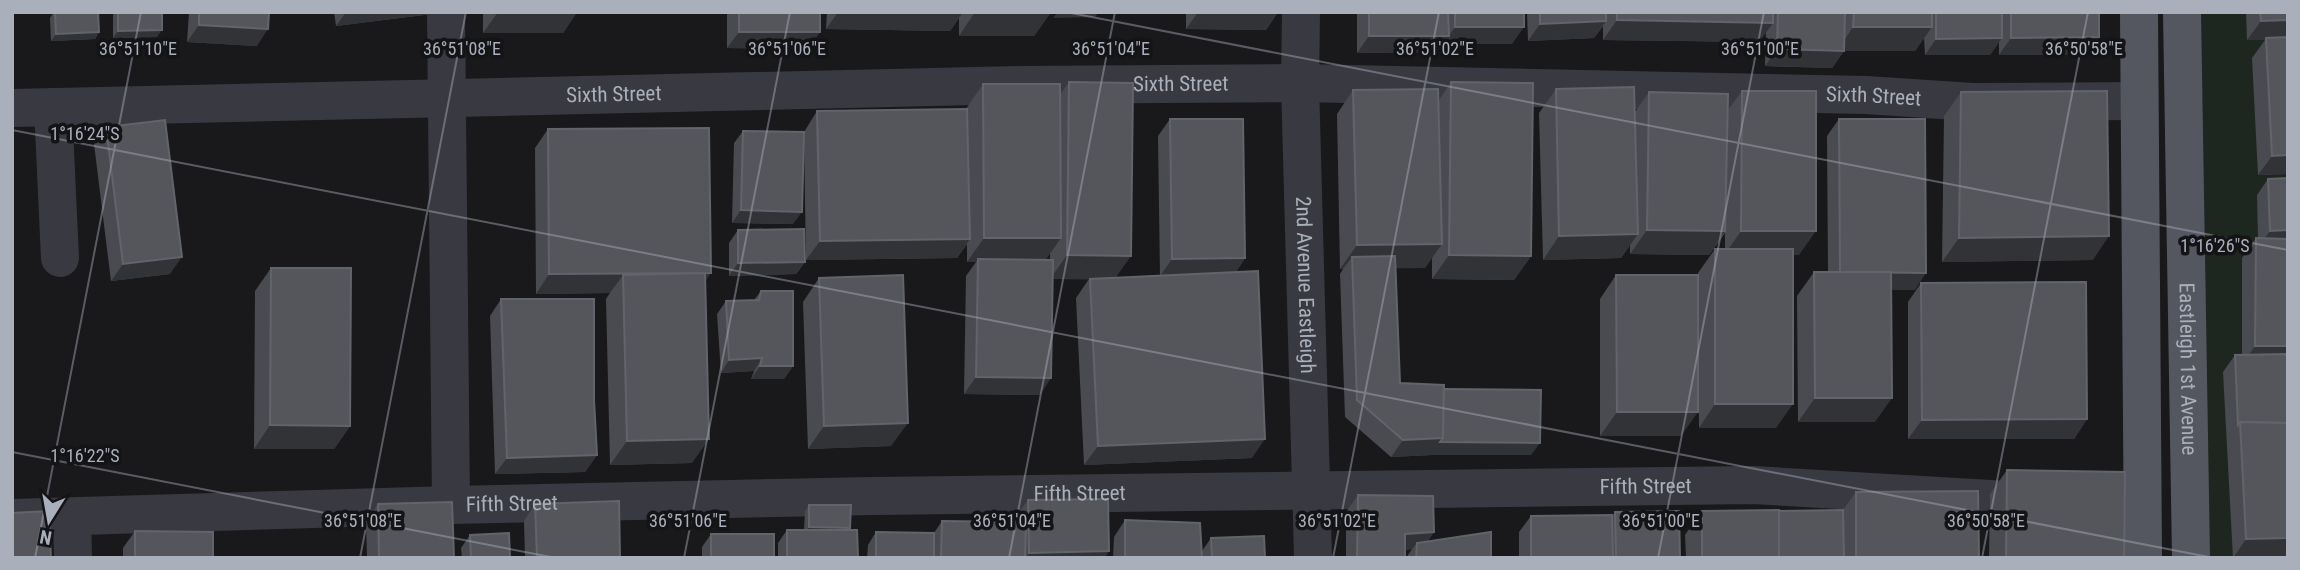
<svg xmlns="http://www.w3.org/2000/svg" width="2300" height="570" font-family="'Roboto Condensed',sans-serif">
<rect width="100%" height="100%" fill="#19191b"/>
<path fill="#1e271f" d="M2185,12H2288V558H2191Z"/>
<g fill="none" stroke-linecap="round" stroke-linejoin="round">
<g stroke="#393a41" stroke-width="38">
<path d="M446,12L451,505"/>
<path id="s1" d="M1301,12L1300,83L1313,558"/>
<path d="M53,107L60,258"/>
<path id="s2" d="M12,108L1022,85L1300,83L1866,95L1972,102L2139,101"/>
<path d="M72,517L73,558"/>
<path id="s3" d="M12,518L451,505L873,496L1753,485L2043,502"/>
</g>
<g stroke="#555760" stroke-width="38">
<path d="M2139,12L2143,558"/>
<path id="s4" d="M2182,12L2191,558"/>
</g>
</g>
<g fill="#4a4b50" fill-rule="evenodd">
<path d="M54,12L99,32L95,39L51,41L50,18Z"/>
<path d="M115,12H162L157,37L113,38V15Z"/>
<path d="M189,12H269L257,46L187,42Z"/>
<path d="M334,12H433L432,14L336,26Z"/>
<path d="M483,12H577L563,33H483Z"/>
<path d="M727,12H820L809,49L727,48Z"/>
<path d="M827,12H1051L1034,36H959V18L950,31L826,29Z"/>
<path d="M1186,12H1278L1266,30L1186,29Z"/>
<path d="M1357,12H1524L1512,44L1443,43L1437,52L1357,53Z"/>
<path d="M1527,12H2099L2087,54L1999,55V42L1990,55H1925L1924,38L1915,51H1844L1832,68L1765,66L1766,32L1759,42L1603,40V26L1594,38L1528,41Z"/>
<path d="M2246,12H2288V174L2258,175L2252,58L2265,40H2247Z"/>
<path d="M1069,82L1116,278L1160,276L1158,136L1170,119L1245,258L1236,272L1252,458L1084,465L1076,298L1089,279H1053L1040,395L964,394L966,276L976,262H967V244L957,258L806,260L804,138L793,224L732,223L734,143L743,131L804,132L817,111L966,109L983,84L1060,95ZM1050,253V260H1045Z"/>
<path d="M1451,82L1531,256L1514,280L1432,279V257L1425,268H1396L1400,383L1444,389L1531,455H1432L1391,457L1345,417L1340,274L1343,269H1340L1337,114L1353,90L1439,100Z"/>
<path d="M1556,89L1635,112L1649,92L1727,111L1742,91L1799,255H1793L1776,428H1699L1698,273L1715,249H1725V233L1709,255L1630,254V245L1621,258L1543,260L1539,113Z"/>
<path d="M1961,92L2093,260L1942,262L1944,116Z"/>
<path d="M1839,119L1915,290H1891L1875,422H1798L1797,296L1814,272H1828L1827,136Z"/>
<path d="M106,127L170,274L111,281L94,144Z"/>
<path d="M548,129L705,281L692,463L610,465L606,299L610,293L536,294L535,148Z"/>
<path d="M2288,178V557L2233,558L2223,372L2235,355H2242V258L2256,238H2258L2257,195L2268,179Z"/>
<path d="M738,230L805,262L796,274L729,276V243Z"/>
<path d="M271,268L350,426L334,449H254L255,291Z"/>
<path d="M1616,275L1681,436H1600V299Z"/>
<path d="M819,278L891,446L808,449L803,302Z"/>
<path d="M1921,283L2087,419L2074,439H1908V302Z"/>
<path d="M761,291L793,366L784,379H751L754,371L721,373L717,314L726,301L754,300Z"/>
<path d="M501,299L597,455L585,472L495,474L490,316Z"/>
<path d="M2007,470L2124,558H1989L1990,494Z"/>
<path d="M1856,492L1979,558H1686L1685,535L1702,511L1843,510Z"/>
<path d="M1358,495L1434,532L1427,542L1491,558H1406L1412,549L1405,550V558H1346V512Z"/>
<path d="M1028,500L1105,558H867L868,545L876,532L934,533L942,521L1019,522V512Z"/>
<path d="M378,504L454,558H367L366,521Z"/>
<path d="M535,504L620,558H525L524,521Z"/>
<path d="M809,505L849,530L858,558H778V543L787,530H804L805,511Z"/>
<path d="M1615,512L1680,558H1519V532L1531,516H1612Z"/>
<path d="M1125,520L1202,551L1211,538L1265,558H1113L1114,537Z"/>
<path d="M135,531L213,558H123V548Z"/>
<path d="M711,534L774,558H702V547Z"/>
<path d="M470,535L510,558H462L461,548Z"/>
</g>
<g fill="#323336">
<path d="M346,12H433L432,14L336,26Z"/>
<path d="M498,12H577L563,33H483Z"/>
<path d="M838,12H963L950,31L826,29Z"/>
<path d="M975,12H1051L1034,36H959Z"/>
<path d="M1058,12H1099L1095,17L1053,18Z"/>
<path d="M1198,12H1278L1266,30L1186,29Z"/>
<path d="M1617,20L1773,23L1759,42L1603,40Z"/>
<path d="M2288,20V39L2266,38L2265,40H2247L2261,21Z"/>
<path d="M1606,21L1594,38L1528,41L1540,24Z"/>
<path d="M199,25L268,29L257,46L187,42Z"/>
<path d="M1455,27H1524L1512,44H1443Z"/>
<path d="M1853,27H1932L1915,51H1837Z"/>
<path d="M162,30L157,37L113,38L118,31Z"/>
<path d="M99,32L95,39L51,41L56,34Z"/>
<path d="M739,32H820L809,49L727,48Z"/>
<path d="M1369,36H1449L1437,52L1357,53Z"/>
<path d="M2099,37L2087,54L1999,55L2011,38Z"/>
<path d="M2002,38L1990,55H1925L1936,39Z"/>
<path d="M1777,49L1844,51L1832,68L1765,66Z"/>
<path d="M2288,155V174L2258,175L2272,156Z"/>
<path d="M741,210L802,212L793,224L732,223Z"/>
<path d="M1647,230L1725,231L1709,255L1630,254Z"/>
<path d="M2288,230V246L2258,247L2270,231Z"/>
<path d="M1741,231H1816L1799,255L1725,254Z"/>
<path d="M1638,234L1621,258L1543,260L1559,236Z"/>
<path d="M2109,236L2093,260L1942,262L1959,238Z"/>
<path d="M984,238H1061L1044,262L978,259L976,262H967Z"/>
<path d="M970,239L957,258L806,260L820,241Z"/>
<path d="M1442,244L1425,268L1352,269V257L1343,269H1340L1357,245Z"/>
<path d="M1067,255L1131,256L1114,280L1050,279Z"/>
<path d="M1449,255L1531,256L1514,280L1432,279Z"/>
<path d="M182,257L170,274L111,281L123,264Z"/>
<path d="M1245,258L1234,275L1160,276L1172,259Z"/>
<path d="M805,262L796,274L729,276L738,263Z"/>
<path d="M711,273L697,293L623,275L610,293L536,294L549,274Z"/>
<path d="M1840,273H1926L1915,290H1828Z"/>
<path d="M2255,346H2288V366H2241Z"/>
<path d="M762,358L754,371L721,373L729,360Z"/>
<path d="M760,366H793L784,379H751Z"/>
<path d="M976,377L1051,378L1040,395L964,394Z"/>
<path d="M1815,398H1892L1875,422H1798Z"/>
<path d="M1715,404H1793L1776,428H1699Z"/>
<path d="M1617,412H1698L1681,436H1600Z"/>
<path d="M2087,419L2074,439H1908L1922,420Z"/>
<path d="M908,423L891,446L808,449L824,426Z"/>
<path d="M270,425L350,426L334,449H254Z"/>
<path d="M1443,438L1432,455L1391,457L1403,440Z"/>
<path d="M709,439L692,463L610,465L627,441Z"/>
<path d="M1265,439L1252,458L1084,465L1098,446Z"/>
<path d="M1440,442L1540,443L1531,455H1432Z"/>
<path d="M597,455L585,472L495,474L507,458Z"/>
<path d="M809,527L850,528L846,534H804Z"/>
<path d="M1434,532L1422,548L1417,543L1412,549L1394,551L1405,534Z"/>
<path d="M2288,538V557L2233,558L2246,539Z"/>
<path d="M1109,551L1105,558H1026L1029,553Z"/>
</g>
<g fill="#55565c" stroke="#62646b" stroke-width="2">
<path d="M55,12H98L99,32L56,34Z"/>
<path d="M118,12H162V30L118,31Z"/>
<path d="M199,12H269L268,29L199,25Z"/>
<rect x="739" y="12" width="81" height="20"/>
<path d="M1369,12H1448L1449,36H1369Z"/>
<rect x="1455" y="12" width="69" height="15"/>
<path d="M1540,12H1606V21L1540,24Z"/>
<path d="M1617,12H1773V23L1617,20Z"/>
<path d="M1778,12H1845L1844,51L1777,49Z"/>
<path d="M1854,12H1932V27H1853Z"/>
<path d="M1936,12H2002V38L1936,39Z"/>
<path d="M2011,12H2099V37L2011,38Z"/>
<path d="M2260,12H2288V20L2261,21Z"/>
<path d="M2288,37V155L2272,156L2266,38Z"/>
<path d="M1069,82L1133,83L1131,256L1067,255Z"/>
<path d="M1451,82L1533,83L1531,256L1449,255Z"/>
<path d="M983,84H1060L1061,238H984Z"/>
<path d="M1634,87L1638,234L1559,236L1556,89Z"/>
<path d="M1438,89L1442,244L1357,245L1353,90Z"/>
<path d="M1742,91H1816V231H1741Z"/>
<path d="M2107,91L2109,236L1959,238L1961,92Z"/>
<path d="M1649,92L1728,94L1725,231L1647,230Z"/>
<path d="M967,109L970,239L820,241L817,111Z"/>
<path d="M1170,119H1243L1245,258L1172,259Z"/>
<path d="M1839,119H1925L1926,273L1840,272Z"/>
<path d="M165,120L182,257L123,264L106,127Z"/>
<path d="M709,128L711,273L549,274L548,129Z"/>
<path d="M743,131L804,132L802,212L741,210Z"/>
<path d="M2288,178V230L2270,231L2268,179Z"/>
<path d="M804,229L805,262L738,263V230Z"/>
<path d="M2256,238L2288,239V346H2255Z"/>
<rect x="1715" y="249" width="78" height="155"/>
<path d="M1395,256L1400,383L1444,385L1443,438L1403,440L1357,400L1352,257Z"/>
<path d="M978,259L1053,260L1051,378L976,377Z"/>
<path d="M271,268H351L350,426L270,425Z"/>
<path d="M1258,271L1265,439L1098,446L1090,279Z"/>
<path d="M1814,272H1891L1892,398H1815Z"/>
<path d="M705,273L709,439L627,441L623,275Z"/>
<path d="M903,275L908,423L824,426L819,278Z"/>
<path d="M1616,275H1698V412H1617Z"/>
<path d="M2086,282L2087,419L1922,420L1921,283Z"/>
<path d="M761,291H793V366H760L762,358L729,360L726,301L759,300Z"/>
<path d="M501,299H594V400L597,455L507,458Z"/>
<path d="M2288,354V423L2240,422L2238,425L2235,355Z"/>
<path d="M1444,389L1541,390L1540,443L1440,442L1443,438Z"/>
<path d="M2240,422L2288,423V538L2246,539Z"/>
<path d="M2007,470L2125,472L2124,558H2006Z"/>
<path d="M1978,491L1979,558H1856V492Z"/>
<path d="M1358,495L1433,496L1434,532L1405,534V558H1357Z"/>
<path d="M1108,499L1109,551L1029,553L1028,500Z"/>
<path d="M619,501L620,558H537L535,504Z"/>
<path d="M452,502L454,558H379L378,504Z"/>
<path d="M809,505H851L850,528L809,527Z"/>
<path d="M1779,510V558H1702V511Z"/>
<path d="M1843,510L1844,558H1779V511Z"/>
<path d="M49,511L51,558H12V513Z"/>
<path d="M1679,511L1680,558H1616L1615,512Z"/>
<path d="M1612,515L1613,558H1531V516Z"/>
<path d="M1125,520L1200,523L1202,558H1125Z"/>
<path d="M942,521L1026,522L1025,558H941Z"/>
<path d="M787,530H857L858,558H787Z"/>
<path d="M135,531L213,532V558H135Z"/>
<path d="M876,532L934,533V558H876Z"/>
<path d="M1491,532V558H1416L1417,543Z"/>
<path d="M509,533L510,558H471L470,535Z"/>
<rect x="711" y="534" width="63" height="24"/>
<path d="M1264,536L1265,558H1212L1211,538Z"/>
</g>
<path fill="none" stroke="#aaafbc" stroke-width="2" stroke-opacity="0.45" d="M1066,12L2288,250M12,130L2214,558M12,452L556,558M35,558L141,12M360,558L466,12M684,558L790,12M1009,558L1115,12M1333,558L1439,12M1658,558L1764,12M1982,558L2088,12"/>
<g text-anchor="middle" stroke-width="7" stroke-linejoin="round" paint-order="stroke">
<g font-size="21" fill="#aaafbc" stroke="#141416">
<text dy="7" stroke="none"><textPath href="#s2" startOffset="1169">Sixth Street</textPath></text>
<text dy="7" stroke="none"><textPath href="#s2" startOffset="602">Sixth Street</textPath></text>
<text dy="7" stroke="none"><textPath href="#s2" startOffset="1862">Sixth Street</textPath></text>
<text dy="7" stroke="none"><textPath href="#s1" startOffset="273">2nd Avenue Eastleigh</textPath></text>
<text dy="7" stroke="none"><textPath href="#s4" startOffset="357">Eastleigh 1st Avenue</textPath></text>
<text dy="7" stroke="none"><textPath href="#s3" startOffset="1634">Fifth Street</textPath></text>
<text dy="7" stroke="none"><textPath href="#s3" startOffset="1068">Fifth Street</textPath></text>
<text dy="7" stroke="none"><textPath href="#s3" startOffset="500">Fifth Street</textPath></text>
</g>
</g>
<g font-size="18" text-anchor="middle" fill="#aaafbc" stroke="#141416" stroke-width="7" stroke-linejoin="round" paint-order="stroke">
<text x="138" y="55">36°51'10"E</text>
<text x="462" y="55">36°51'08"E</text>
<text x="787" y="55">36°51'06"E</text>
<text x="1111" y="55">36°51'04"E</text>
<text x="1435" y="55">36°51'02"E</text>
<text x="1760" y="55">36°51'00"E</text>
<text x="2084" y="55">36°50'58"E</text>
<text x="85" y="140">1°16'24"S</text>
<text x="2215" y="252">1°16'26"S</text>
<text x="85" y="462">1°16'22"S</text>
<text x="363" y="527">36°51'08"E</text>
<text x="688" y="527">36°51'06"E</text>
<text x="1012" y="527">36°51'04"E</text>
<text x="1337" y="527">36°51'02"E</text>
<text x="1661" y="527">36°51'00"E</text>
<text x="1986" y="527">36°50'58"E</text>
</g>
<rect width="2300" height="570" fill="none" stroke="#aaafbc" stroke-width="28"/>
<g transform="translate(49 521) rotate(191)" stroke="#141416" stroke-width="5" paint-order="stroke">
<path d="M0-5L12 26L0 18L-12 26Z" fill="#aaafbc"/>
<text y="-10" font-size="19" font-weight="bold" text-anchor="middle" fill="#aaafbc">N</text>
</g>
</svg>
